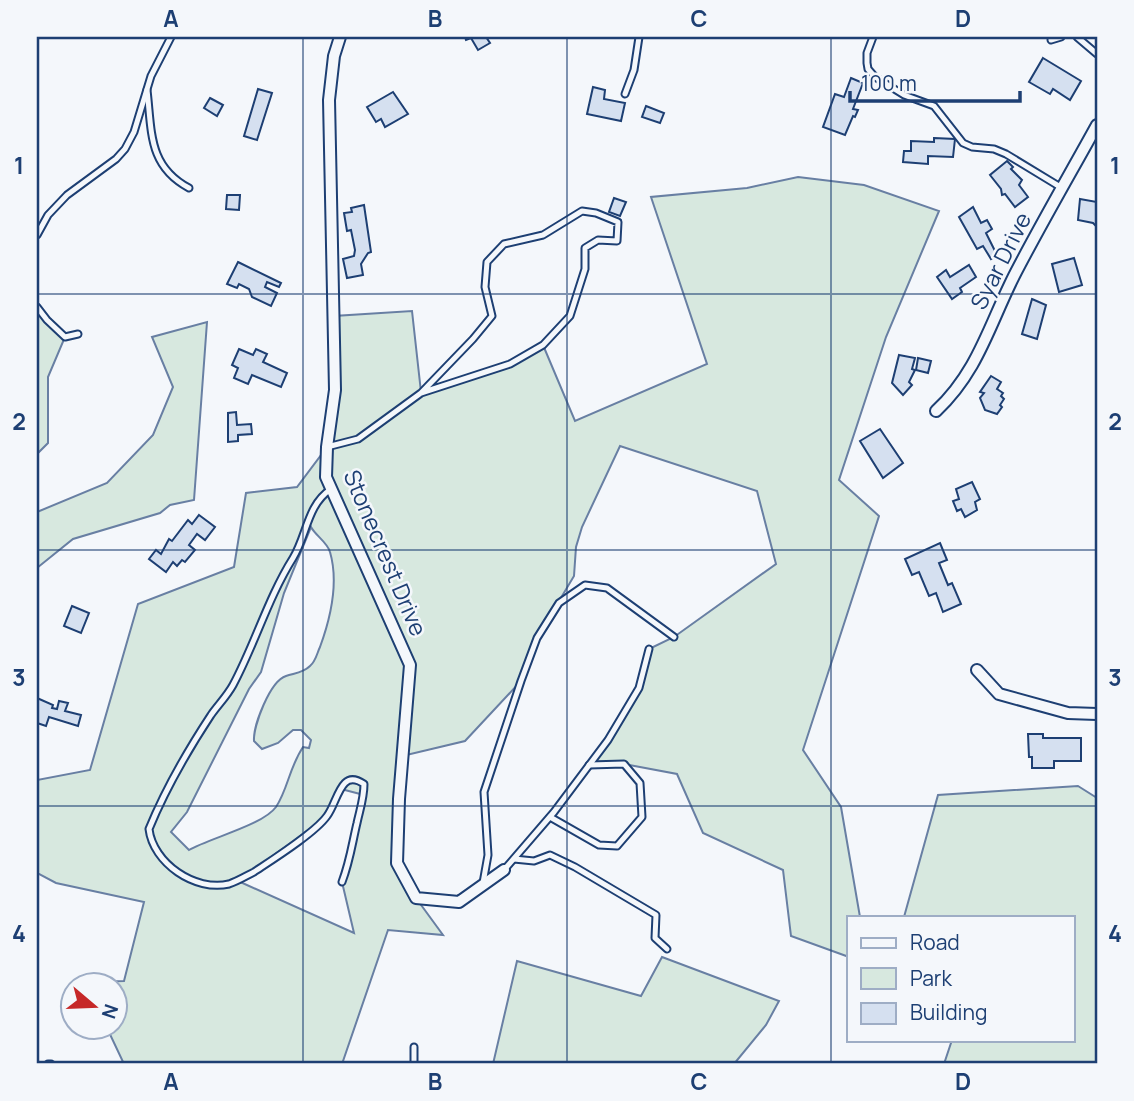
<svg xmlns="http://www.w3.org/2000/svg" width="1134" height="1101" font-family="Manrope,sans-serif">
<rect width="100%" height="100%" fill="#f4f7fb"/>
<g fill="#d7e8df" stroke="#687fa3" stroke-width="2" fill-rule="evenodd">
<path d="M798,177L864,185L939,211L886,337L839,480L879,516L803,750L841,807L860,917H849V957L791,936L783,870L703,833L677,774L624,764L589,765L639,688L649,649L674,637L776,564L757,491L620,446L582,527L576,547L574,576L537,638L521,681L465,741L402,756L397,863L416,898L443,935L388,930L342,1064H124L107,1028H116V986L88,985L87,982L124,981L144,902L56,883L37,873V780L90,770L138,604L234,567L246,493L297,487L327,447L332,419L334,316L412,311L421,392L510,364L543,345L575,421L707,364L651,197L747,188ZM311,527C315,535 328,543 330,552C339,583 331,617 320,647C317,653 316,661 310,666C303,673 295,673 286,676C270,681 253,726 254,741L262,749L278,743L293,730H301L311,740L309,748L303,747C289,768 288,789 276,807C263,825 210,838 189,850L171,832L187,812L249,689L261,672L284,593ZM341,789L364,795L342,882L354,933L238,881L326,817Z"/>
<path d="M37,307L65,337L48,377V443L37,454Z"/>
<path d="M207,322L194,500L170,505L160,513L73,539L37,568V512L107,483L153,435L173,387L152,337Z"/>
<path d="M1078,786L1097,798V1064H944L952,1040H1073V917H904L938,795Z"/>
<path d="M662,957L779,1001L766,1025L734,1064H493L517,961L641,996Z"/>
</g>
<g fill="#d5e0f0" stroke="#1d3f73" stroke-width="2">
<path d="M465,37H486L490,43L478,50L471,38L466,40Z"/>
<path d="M1043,58L1081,81L1070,100L1053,89L1050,94L1029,82Z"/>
<path d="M851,78L863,83L853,109L858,110L855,117L853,116L845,135L823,127L835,94L844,97Z"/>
<path d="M593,87L605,90L604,99L625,103L621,121L587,114Z"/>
<path d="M258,89L272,93L257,140L244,136Z"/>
<path d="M393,92L408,114L385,127L381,119L376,122L367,107Z"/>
<path d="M210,98L223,105L217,116L204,108Z"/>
<path d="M646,106L664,113L660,123L642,117Z"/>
<path d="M934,138L955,139L953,157L928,156V164L903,162L904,151H911V141L934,142Z"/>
<path d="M1007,161L1013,167L1011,169L1022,180L1019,185L1028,197L1015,207L1005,194L1002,195L1001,189L990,175Z"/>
<path d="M227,195H240L239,210L226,209Z"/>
<path d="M614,198L626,202L620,216L609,212Z"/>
<path d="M1080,199L1097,202V227L1093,223L1078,220Z"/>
<path d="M364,205L371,252L368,253L361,264L363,275L347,278L343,259L354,256L355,250L351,230L347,231L344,213L352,212L351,208Z"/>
<path d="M973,207L981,223L987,220L992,229L986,233L997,255L991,259L983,246L977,249L959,217Z"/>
<path d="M1074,258L1082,285L1059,292L1052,264Z"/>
<path d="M238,262L281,283L279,287L267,282L265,287L277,293L271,306L252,297L249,289L239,284L237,288L227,284Z"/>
<path d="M969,265L976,277L960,288L962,292L952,299L937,277L946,270L950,277Z"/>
<path d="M1032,299L1046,305L1037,339L1022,334Z"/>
<path d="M239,349L253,355L256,349L267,354L263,362L287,373L281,387L252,375L248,384L234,378L238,368L232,365Z"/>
<path d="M899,355L915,358L912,369L915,370L909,382L912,385L903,395L892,383Z"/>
<path d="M918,358L931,361L928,373L916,370Z"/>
<path d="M991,376L1001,382L997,389L1003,393L1001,396L1004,399L1000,405L1002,407L997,414L985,410L980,398L984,393L980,392Z"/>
<path d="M236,412L237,425L251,424L252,434L238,435V441L228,442V413Z"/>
<path d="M880,429L903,463L883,478L860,441Z"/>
<path d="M972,482L980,499L975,502L977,510L965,517L961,509L957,511L953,501L959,499L956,489Z"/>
<path d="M199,515L215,527L205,540L197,534L189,545L195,550L185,562L182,560L177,566L173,562L166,572L149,559L156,550L161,554L169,539L172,541L188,520L192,524Z"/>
<path d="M940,543L947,560L939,563L948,585L952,583L961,604L943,612L936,593L929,596L919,572L912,575L905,559Z"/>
<path d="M72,606L89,613L81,633L64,626Z"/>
<path d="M37,698L53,705L52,708L57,709L59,701L68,703L65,711L81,715L78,726L49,717L46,726L37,723Z"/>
<path d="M1028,734H1043V738H1081V761H1054V768H1032V757H1029Z"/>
</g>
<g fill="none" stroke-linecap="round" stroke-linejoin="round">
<g stroke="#1d3f73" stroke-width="9">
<g id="lane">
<path d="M873,37L867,53V63L868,69L875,77L904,95L934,106L963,143L972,147L994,149L1006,154L1062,188"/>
<path d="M1077,37L1097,54"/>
<path d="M1051,40L1061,37"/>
<path d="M147,90C152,132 148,166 189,188"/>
<path d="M625,94L634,70L639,37"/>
<path d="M37,235L48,215L67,195L116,159L125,149L134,132L151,76L171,37"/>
<path d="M37,307L47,320L65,337L78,334"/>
<path d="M327,447L358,439L421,393L510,364L543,345L570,316L585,269V248L598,240L617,241L618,222L596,213L582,211L543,235L504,244L487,262L485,287L492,316L473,339L421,393"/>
<path d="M331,489C307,505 307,535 293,558C268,598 255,644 233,685C227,696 218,705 211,715C188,750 165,790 149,829C153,863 195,892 229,884C238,881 246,876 254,872C272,860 315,833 327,816C334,807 337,791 345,783C351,777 358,780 364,784C364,798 360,809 357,823C352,844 350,861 342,882"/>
<path d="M550,817L599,845L617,846L642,817L640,783L624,764L589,765"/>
<path d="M514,859L534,861L550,855L575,867L656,915L655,938L667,949"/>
<path d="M504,870L554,812L608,740L639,688L649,649"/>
<path d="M483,883L488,855L484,792L521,681L537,638L559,603L585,585L607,588L674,637"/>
<path d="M48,1064H51"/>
<path d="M414,1064V1047"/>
</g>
</g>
<g stroke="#1d3f73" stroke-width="14">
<g id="street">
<path d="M340,37L334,56L329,100L335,390L327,447L326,477L410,665L399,799L397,863L416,898L459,902L504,870"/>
<path d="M936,411C979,371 990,322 1016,272C1042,222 1070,174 1097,125"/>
<path d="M977,670L999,694L1068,713L1097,714"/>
</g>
</g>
<use href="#lane" stroke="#f4f7fb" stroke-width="5"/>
<use href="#street" stroke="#f4f7fb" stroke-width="10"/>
</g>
<path fill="none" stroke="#1d3f73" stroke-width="2" stroke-opacity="0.55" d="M303,37V1064M567,37V1064M831,37V1064M37,294H1097M37,550H1097M37,806H1097"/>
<g text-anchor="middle" stroke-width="5" stroke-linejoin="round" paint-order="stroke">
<g font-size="23" fill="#1d3f73" stroke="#f4f7fb">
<text transform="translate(1001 261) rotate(-63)" y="8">Syar Drive</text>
<text transform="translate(385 553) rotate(67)" y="8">Stonecrest Drive</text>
</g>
</g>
<rect width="1134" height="1101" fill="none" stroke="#f4f7fb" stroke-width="77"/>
<rect x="847" y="916" width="228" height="126" fill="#f4f7fb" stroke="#9eadc5" stroke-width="2"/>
<rect x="861" y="938" width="35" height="10" fill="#f4f7fb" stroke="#9eadc5" stroke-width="2"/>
<text x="910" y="950" font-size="21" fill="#1d3f73">Road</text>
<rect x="861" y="968" width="35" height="21" fill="#d7e8df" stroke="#9eadc5" stroke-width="2"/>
<text x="910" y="986" font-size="21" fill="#1d3f73">Park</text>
<rect x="861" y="1003" width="35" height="21" fill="#d5e0f0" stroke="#9eadc5" stroke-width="2"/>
<text x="910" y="1020" font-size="21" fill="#1d3f73">Building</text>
<g transform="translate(94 1006) rotate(109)"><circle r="33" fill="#f4f7fb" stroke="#9eadc5" stroke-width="2"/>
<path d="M0-5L12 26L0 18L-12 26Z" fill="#c62828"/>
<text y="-10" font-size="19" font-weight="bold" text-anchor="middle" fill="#1d3f73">N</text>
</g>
<path d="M850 91v10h170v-10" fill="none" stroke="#1d3f73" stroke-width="3.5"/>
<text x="861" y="91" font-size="21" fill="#1d3f73" stroke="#f4f7fb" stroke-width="5" paint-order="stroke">100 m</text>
<rect x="38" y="38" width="1058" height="1024" fill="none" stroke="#1d3f73" stroke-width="2.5"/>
<g font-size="23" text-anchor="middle" font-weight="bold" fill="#1d3f73">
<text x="171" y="27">A</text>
<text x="435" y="27">B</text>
<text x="699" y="27">C</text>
<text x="963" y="27">D</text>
<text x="19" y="174">1</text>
<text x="1115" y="174">1</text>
<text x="19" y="430">2</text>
<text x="1115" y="430">2</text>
<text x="19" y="686">3</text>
<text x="1115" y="686">3</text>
<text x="19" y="942">4</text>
<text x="1115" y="942">4</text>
<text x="171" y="1090">A</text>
<text x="435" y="1090">B</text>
<text x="699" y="1090">C</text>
<text x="963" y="1090">D</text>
</g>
</svg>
